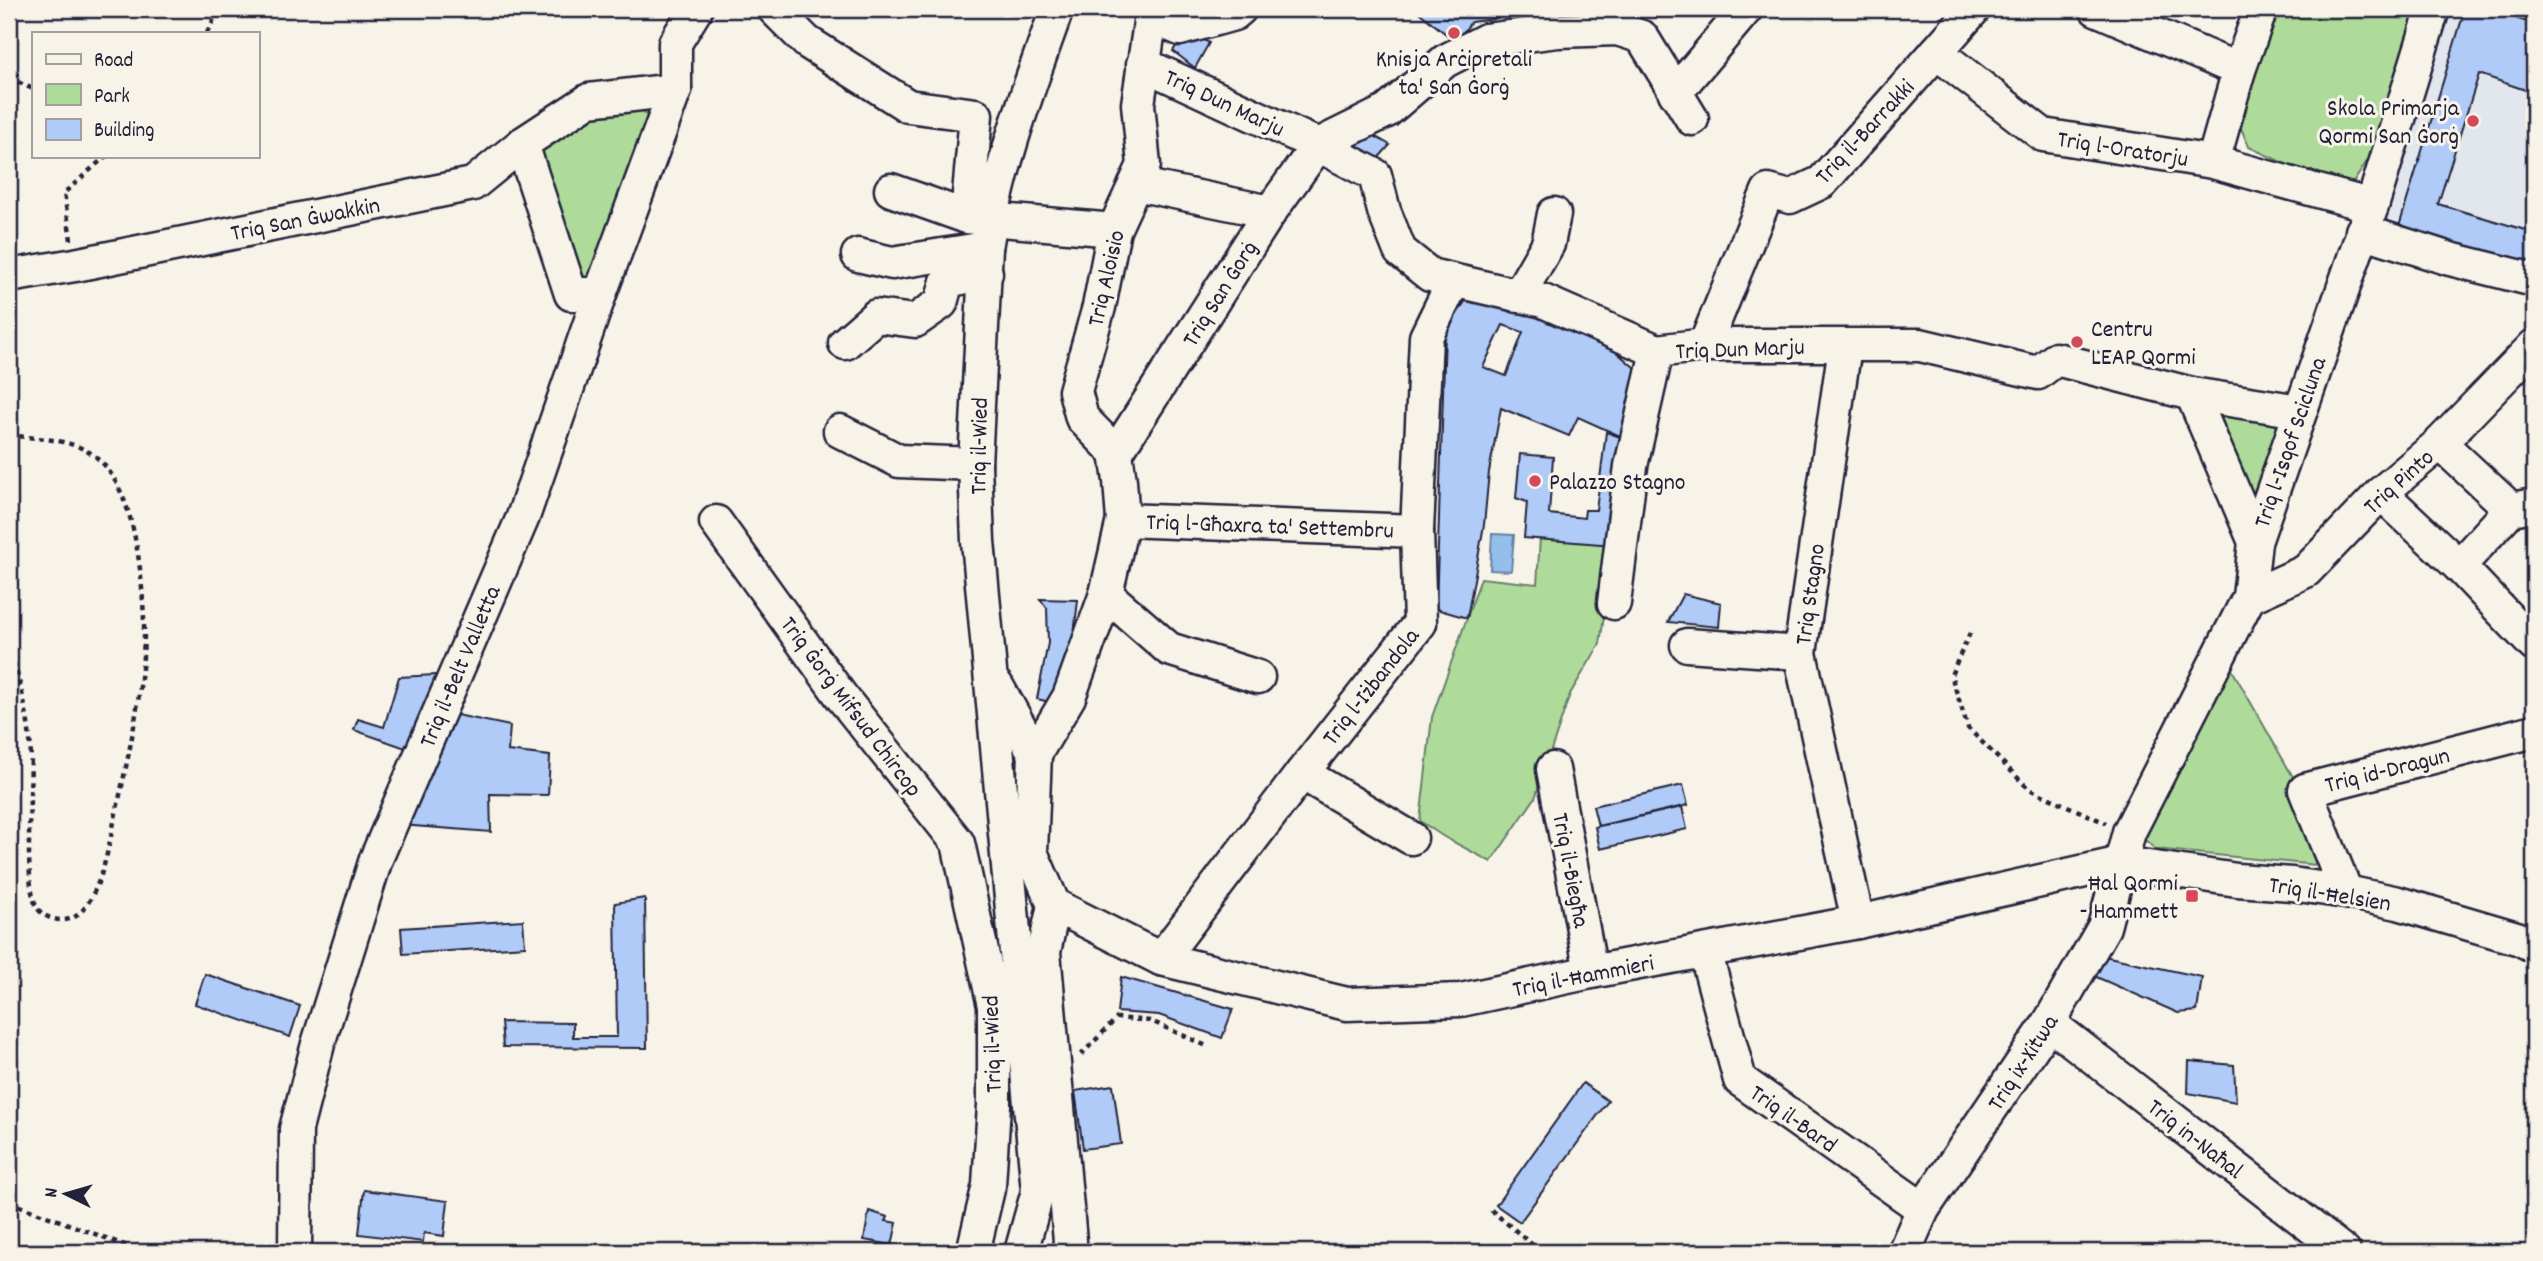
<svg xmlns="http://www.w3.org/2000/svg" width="2543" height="1261" font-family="Dekko,sans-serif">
<rect width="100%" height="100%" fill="#f7f3e8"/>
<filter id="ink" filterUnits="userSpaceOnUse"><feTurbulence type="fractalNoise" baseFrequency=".0143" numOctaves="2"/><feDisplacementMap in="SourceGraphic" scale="14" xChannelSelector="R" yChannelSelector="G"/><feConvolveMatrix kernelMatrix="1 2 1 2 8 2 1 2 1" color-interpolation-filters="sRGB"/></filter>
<g filter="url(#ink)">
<path fill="#e2e7ed" d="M2447,9H2534V279L2375,234Z"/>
<g fill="#aedb99" stroke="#687e6a" stroke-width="2">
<path d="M2276,9H2417L2371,155L2353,183L2288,165L2249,147L2240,126L2239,106Z"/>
<path d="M636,102L650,120L597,277L577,284L535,153L600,108Z"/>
<path d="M2207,406L2281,419L2251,518Z"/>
<path d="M1540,538L1614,545L1600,644L1570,694L1535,798L1491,862L1444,837L1420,821L1432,717L1481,578L1537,584Z"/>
<path d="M2230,666L2293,777L2327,866L2155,849L2144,839L2165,780Z"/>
</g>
<path fill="#94bfeb" stroke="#6680a5" stroke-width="2" d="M1492,534L1514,535L1511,571L1490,570Z"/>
<g fill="#b0cbf8" stroke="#22223b" stroke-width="2" fill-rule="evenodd">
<path d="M1415,9H1544L1537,25L1504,11L1494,19L1471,22L1456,42Z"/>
<path d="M1574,9H1605L1608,23L1573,20Z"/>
<path d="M2465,9H2501L2499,13L2534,24V93L2479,74L2438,204L2532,232L2534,226V272L2398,230Z"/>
<path d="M1186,30L1209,43L1195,68L1173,51Z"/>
<path d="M1362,129L1390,145L1373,164L1348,141Z"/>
<path d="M1470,294L1570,324L1599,337L1642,374L1629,440L1578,417L1569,436L1501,408L1489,472L1484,525L1467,618L1436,609L1445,332ZM1503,325L1523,332L1506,376L1483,367Z"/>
<path d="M1606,432L1629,440L1614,545L1524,538L1527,502L1516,498L1520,454L1553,457L1549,514L1584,518L1585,510H1596Z"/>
<path d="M1683,594L1721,603L1719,627L1668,622Z"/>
<path d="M1040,599L1078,600L1071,660L1054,703L1037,699L1048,643L1047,608Z"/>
<path d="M435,675L432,710L414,751L354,730L358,719L384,727L399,677Z"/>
<path d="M452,714L510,726L508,751L550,756L548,795L490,794L491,832L401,825Z"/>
<path d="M1683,785L1688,805L1598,826L1593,806Z"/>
<path d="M1682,807L1687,829L1600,849L1595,827Z"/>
<path d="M645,898L647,1048L503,1047L501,1022L573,1023V1037H617L615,903Z"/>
<path d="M523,920L525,946L403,954L401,928Z"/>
<path d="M2104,956L2202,977L2197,1011L2178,1013L2094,976Z"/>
<path d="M205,974L300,1006L290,1037L195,1004Z"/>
<path d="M1121,977L1233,1009L1222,1038L1159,1015L1117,1012Z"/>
<path d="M2189,1061L2234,1065L2236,1102L2188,1093Z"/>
<path d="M1583,1083L1608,1101L1520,1222L1496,1205Z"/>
<path d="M1113,1085L1121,1144L1083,1149L1075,1091Z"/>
<path d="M364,1190L448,1201L444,1236L424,1233L423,1242L359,1234Z"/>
<path d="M869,1211L888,1217L886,1221L897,1223L892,1245L864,1240Z"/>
</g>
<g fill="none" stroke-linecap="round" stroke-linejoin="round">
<g stroke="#22223b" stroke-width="37">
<g id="minor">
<path d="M774,9L807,42L908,106L976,115L967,217"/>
<path d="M2096,9L2239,70"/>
<path d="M2261,9L2239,70L2213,162L2372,206"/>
<path d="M1150,16L1180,29L1234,14L1240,9"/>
<path d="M1936,52L2043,135L2213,162"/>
<path d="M1143,64L1318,145L1375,175L1384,211L1400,251L1430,275L1543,301L1657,351L1705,345H1920L2038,373L2056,359L2192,394L2299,411"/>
<path d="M1675,93L1746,9"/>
<path d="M522,144L571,294H600"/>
<path d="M1136,184L1270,212"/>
<path d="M891,190L967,217L1114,230"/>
<path d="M2362,231L2450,259L2534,280"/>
<path d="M858,255L892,263L986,248"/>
<path d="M9,276L75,265L473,184L522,144L589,100L675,90"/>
<path d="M1518,296L1548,244L1554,214"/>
<path d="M845,343L876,316L915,321L941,303L947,281L986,273"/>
<path d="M1705,345L1768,191L1790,197L1822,182L1974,9"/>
<path d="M1845,346L1800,653L1858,922"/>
<path d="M2192,394L2255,542"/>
<path d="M840,431L899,461L975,464"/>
<path d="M2440,443L2511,509"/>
<path d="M1116,453L1082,418L1075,391L1099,307L1114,230L1144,165L1138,104L1152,9"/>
<path d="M2381,493L2459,566L2534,645"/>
<path d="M1123,520L1417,531"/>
<path d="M716,522L841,696L958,843L994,1006V1105L989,1185L973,1252"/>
<path d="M2459,566L2511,509L2534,505"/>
<path d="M1106,594L1169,649L1258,677"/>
<path d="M2249,597L2306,571L2381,493L2440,443L2534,346"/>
<path d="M1614,603L1631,466L1657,351"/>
<path d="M1687,645L1800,653"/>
<path d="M997,686L1035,754"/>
<path d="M1553,769L1591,972"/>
<path d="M1302,773L1411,838"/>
<path d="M2346,892L2305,790L2534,731"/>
<path d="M1054,905L1161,959L1347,1004L1461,1000L1591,972L1858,922L2121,863L2237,880L2292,884L2346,892L2398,903L2520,939L2534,946"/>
<path d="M1054,905L1031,852L1035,754L1069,697L1106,594L1123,520L1120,481L1116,453L1270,212L1318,145L1387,111L1445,61L1486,40L1558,31L1617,29L1642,37L1692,119"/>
<path d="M1054,905L1044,952L1070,1241L1068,1252"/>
<path d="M1705,951L1740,1080L1923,1209"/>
<path d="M1161,959L1302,773L1420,623L1417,531L1426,337L1453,282"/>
<path d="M2049,1023L2344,1252"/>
<path d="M295,1252L296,1129L318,1044L376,859L523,517L600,294L675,90V43L696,9"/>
<path d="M1021,1252L1038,1191L978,541L975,464L986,248C999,165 1029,88 1057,9"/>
<path d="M1904,1252L1923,1209L2049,1023L2104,927L2129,832L2249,597L2255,542L2372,206L2433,9"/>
</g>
</g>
<g stroke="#22223b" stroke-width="4.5" stroke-dasharray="5 5" stroke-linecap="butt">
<path d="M207,33L219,9"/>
<path d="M9,78L33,89"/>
<path d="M71,240L64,193L106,156"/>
<path d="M9,435C43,440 82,437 106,467C136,505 142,574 144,620C145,684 130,748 117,809C110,838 106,869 92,896C86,908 76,921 61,920C52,920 42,915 38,909C21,885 34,777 30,740C27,708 19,678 9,648"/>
<path d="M1970,633L1951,675L1968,728L2029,789L2106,823"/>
<path d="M1081,1055L1117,1018L1151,1021L1209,1047"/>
<path d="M9,1202L143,1252"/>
<path d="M1491,1210L1541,1252"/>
</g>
<use href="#minor" stroke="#f7f3e8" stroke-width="32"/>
</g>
</g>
<g fill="#d1495b" stroke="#f7f3e8" stroke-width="2.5">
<circle cx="1454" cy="33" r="7"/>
<circle cx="2473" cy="121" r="7"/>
<circle cx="2077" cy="342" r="7"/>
<circle cx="1535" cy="481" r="7"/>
<rect x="2185" y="889" width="14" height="14" rx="3.5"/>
</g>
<g text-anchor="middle" stroke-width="6" stroke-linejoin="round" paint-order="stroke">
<g font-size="24" fill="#22223b" stroke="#f7f3e8" text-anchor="end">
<text x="1454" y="66" text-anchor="middle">Knisja Arċipretali<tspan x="1454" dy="28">ta' San Ġorġ</tspan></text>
<text x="2459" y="115">Skola Primarja<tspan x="2459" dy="28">Qormi San Ġorġ</tspan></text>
<text x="2091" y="336" text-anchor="start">Centru<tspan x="2091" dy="28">LEAP Qormi</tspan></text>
<text x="1549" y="489" text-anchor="start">Palazzo Stagno</text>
<text x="2178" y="890">Ħal Qormi<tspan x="2178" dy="28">- Hammett</tspan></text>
</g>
<g font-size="24" fill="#22223b" stroke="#f7f3e8">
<text transform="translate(1225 102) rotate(25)" y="8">Triq Dun Marju</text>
<text transform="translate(1864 131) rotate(-47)" y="8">Triq il-Barrakki</text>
<text transform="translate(2123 148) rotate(9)" y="8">Triq l-Oratorju</text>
<text transform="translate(305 218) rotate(-11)" y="8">Triq San Ġwakkin</text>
<text transform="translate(1105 278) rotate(-77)" y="8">Triq Aloisio</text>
<text transform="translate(1219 293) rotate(-58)" y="8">Triq San Ġorġ</text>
<text transform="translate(1740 348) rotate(-2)" y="8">Triq Dun Marju</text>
<text transform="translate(2289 442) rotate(-71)" y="8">Triq l-Isqof Scicluna</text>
<text transform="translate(978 446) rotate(-89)" y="8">Triq il-Wied</text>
<text transform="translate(2398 481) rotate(-42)" y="8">Triq Pinto</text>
<text transform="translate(1270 525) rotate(2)" y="8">Triq l-Għaxra ta' Settembru</text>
<text transform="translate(1809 594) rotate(-82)" y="8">Triq Stagno</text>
<text transform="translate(459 666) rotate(-67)" y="8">Triq il-Belt Valletta</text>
<text transform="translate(1370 686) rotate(-52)" y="8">Triq l-Iżbandola</text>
<text transform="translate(852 706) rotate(53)" y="8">Triq Ġorġ Mifsud Chircop</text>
<text transform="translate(2387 769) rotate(-14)" y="8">Triq id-Dragun</text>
<text transform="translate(1572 870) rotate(79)" y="8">Triq il-Biegħa</text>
<text transform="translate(2330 893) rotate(9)" y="8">Triq il-Ħelsien</text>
<text transform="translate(1583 975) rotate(-11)" y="8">Triq il-Ħammieri</text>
<text transform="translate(991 1044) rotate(-92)" y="8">Triq il-Wied</text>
<text transform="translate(2022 1062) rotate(-57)" y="8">Triq ix-Xitwa</text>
<text transform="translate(1794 1118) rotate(35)" y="8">Triq il-Bard</text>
<text transform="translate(2196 1138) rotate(38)" y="8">Triq in-Naħal</text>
</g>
</g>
<rect width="2543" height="1261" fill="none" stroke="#f7f3e8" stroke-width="35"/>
<rect x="18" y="18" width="2508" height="1226" fill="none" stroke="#22223b" stroke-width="2.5" filter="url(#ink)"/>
<rect x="32" y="32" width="228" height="126" fill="#f7f3e8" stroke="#a29fa3" stroke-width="2"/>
<rect x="46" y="54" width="35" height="10" fill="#f7f3e8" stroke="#a29fa3" stroke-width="2"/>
<text x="94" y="66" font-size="21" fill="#22223b">Road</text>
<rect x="46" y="84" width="35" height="21" fill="#aedb99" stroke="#a29fa3" stroke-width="2"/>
<text x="94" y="102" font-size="21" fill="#22223b">Park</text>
<rect x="46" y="119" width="35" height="21" fill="#b0cbf8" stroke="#a29fa3" stroke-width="2"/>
<text x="94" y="136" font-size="21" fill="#22223b">Building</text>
<g transform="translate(66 1194) rotate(275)" stroke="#f7f3e8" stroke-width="5" paint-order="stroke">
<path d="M0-5L12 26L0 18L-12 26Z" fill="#22223b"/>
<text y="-10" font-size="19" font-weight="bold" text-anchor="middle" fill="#22223b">N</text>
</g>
</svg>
